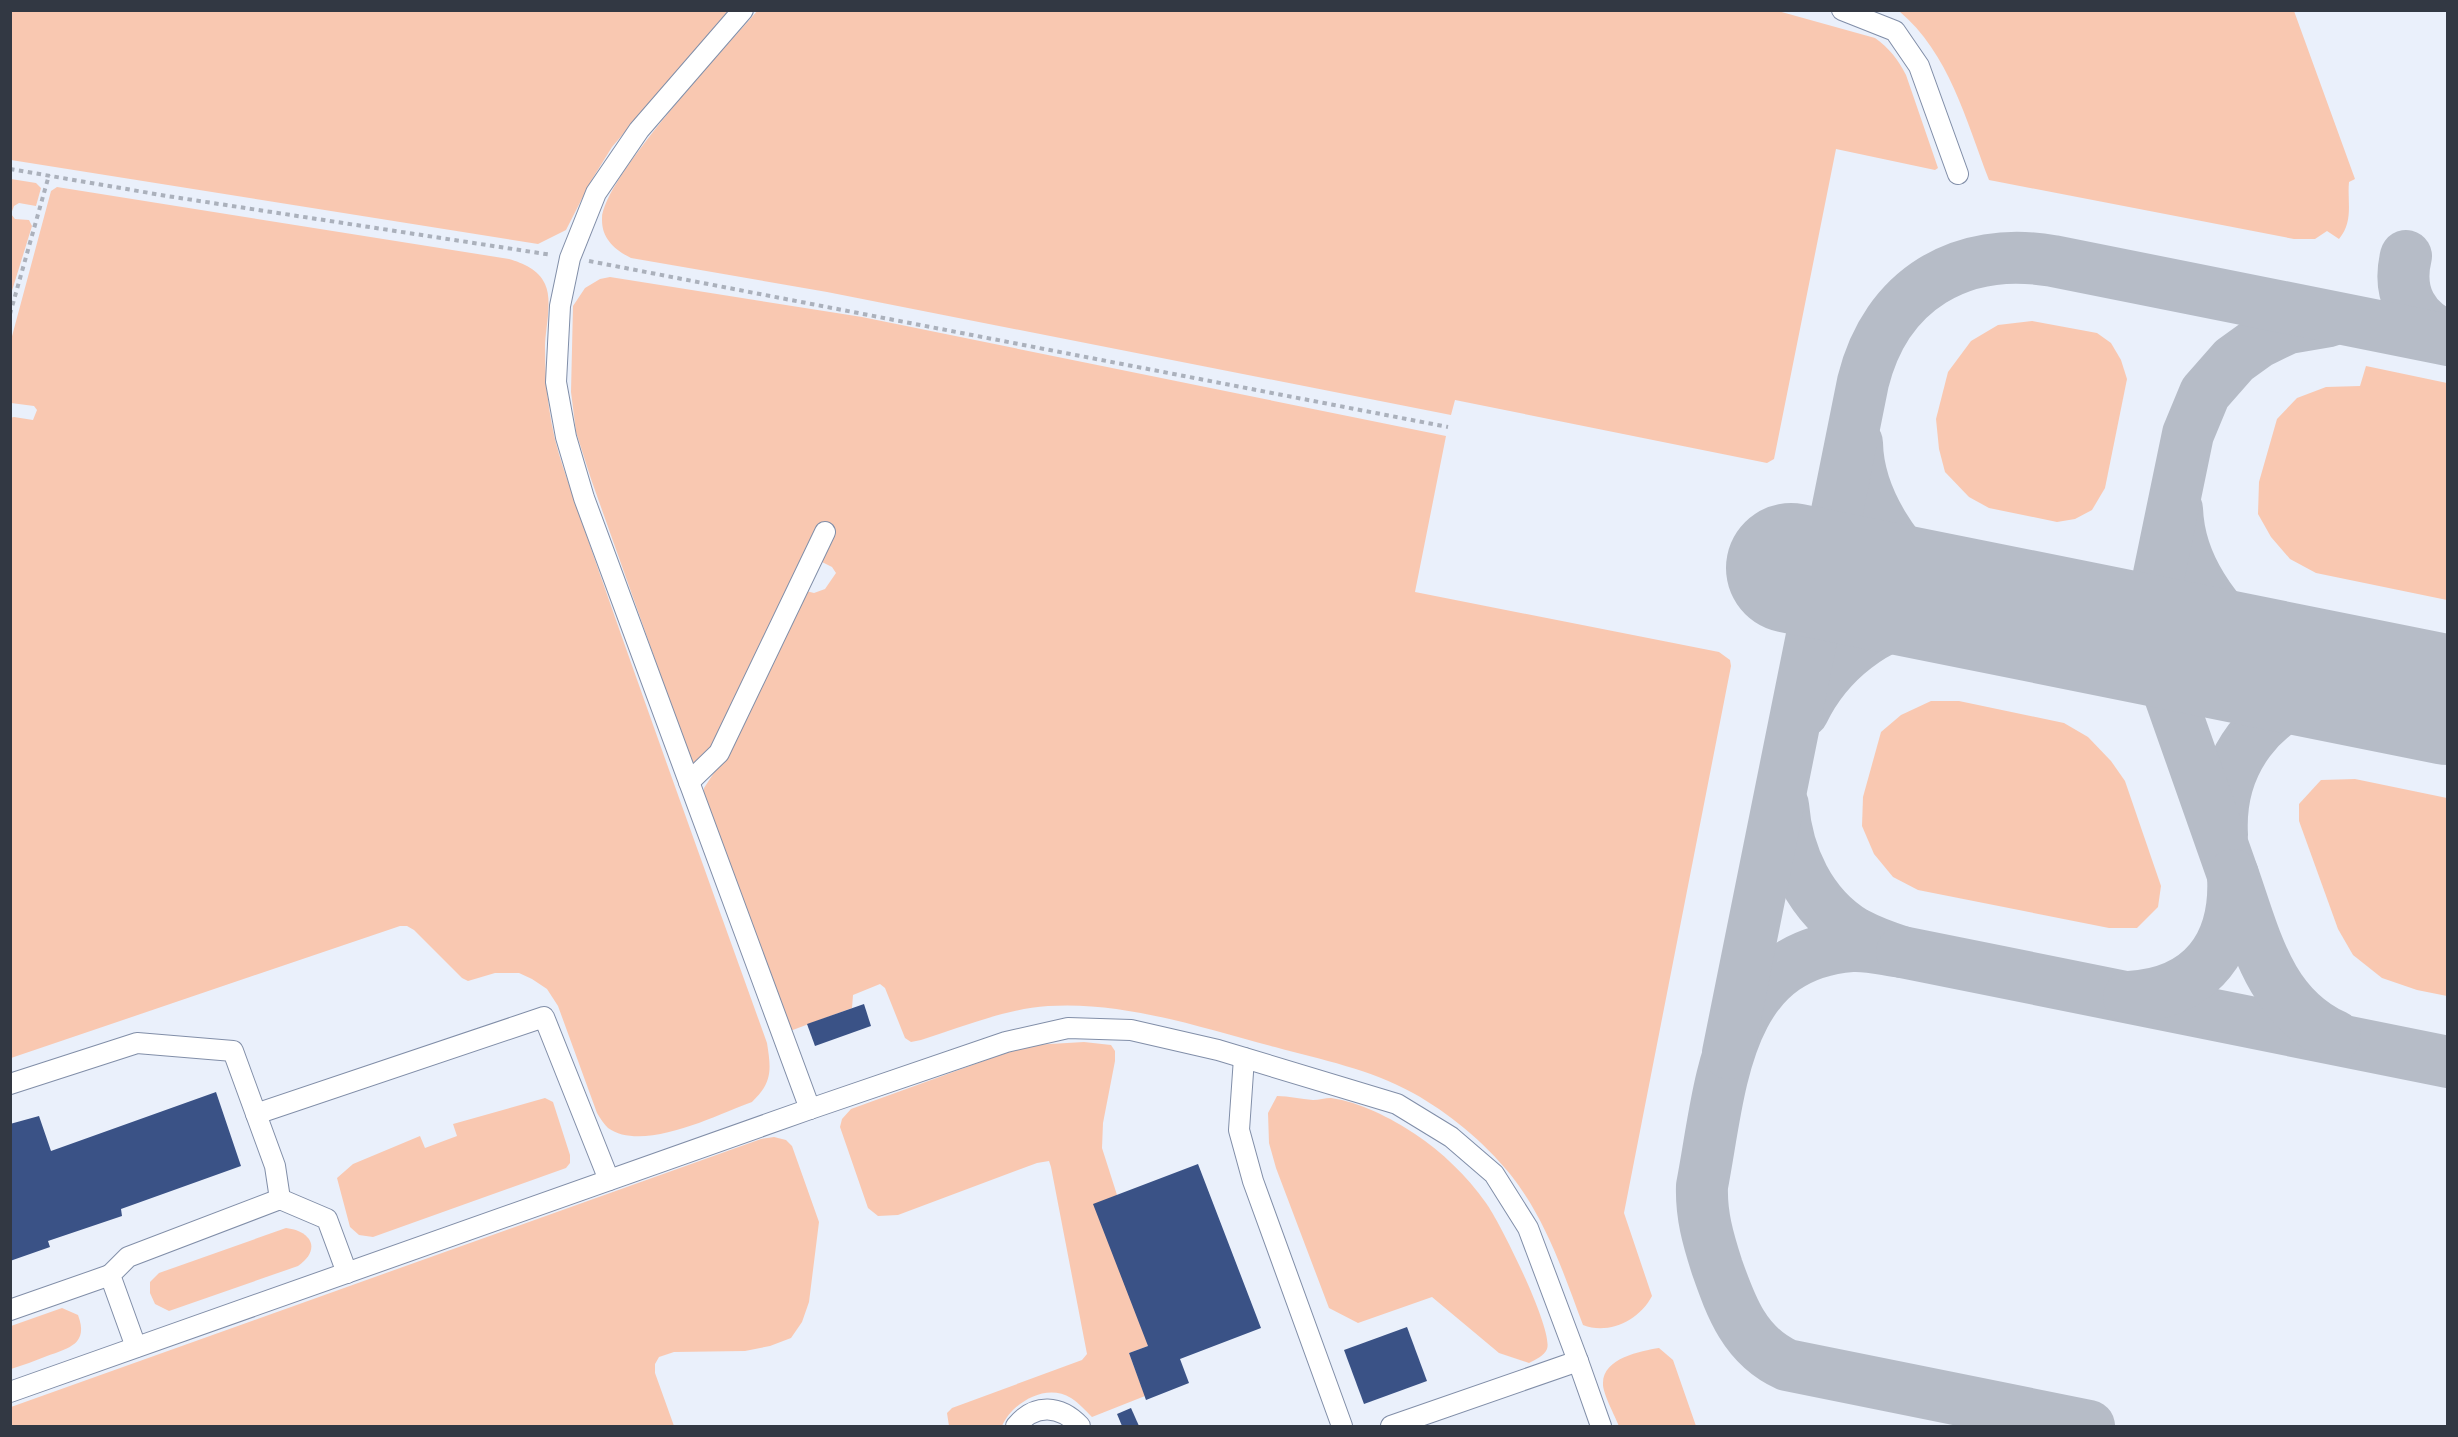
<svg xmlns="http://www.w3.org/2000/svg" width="2458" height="1437" font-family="'Source Sans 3',sans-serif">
<rect width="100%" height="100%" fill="#eaf0fb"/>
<g fill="#f9c8b1">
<path d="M758,10L1778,11L1875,38C1889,48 1898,59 1906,75L1938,168L1935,170L1836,149L1774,459L1767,463L1455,400L1451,415L827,292L631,258C615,250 602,239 602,220C600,181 728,45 758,10Z"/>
<path d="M10,11L11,10L728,11L612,147L591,181L566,230L538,244L11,160Z"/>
<path d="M1899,11H2294L2355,179L2349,182C2347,202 2354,221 2339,239L2327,231L2315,239H2294L1989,180C1966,120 1949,53 1899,11Z"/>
<path d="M11,179L36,183L41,188L36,206L19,203L14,206L11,214L15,219L29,220L32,226L11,294Z"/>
<path d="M57,187L509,259C523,263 539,270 545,284C553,301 545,329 545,347C545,389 550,428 563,467C629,660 698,851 767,1043C771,1069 773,1082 752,1102C716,1115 643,1153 608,1128C604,1124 600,1118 597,1113L558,1006L547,989L532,979L519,973H495L468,981L462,978L414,930L407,926H400L11,1058L10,418L14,417L33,420L37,410L34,406L11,403V340L51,191Z"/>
<path d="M610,277L862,317L1446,436L1415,592L1719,652L1730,660L1731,666L1624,1213L1652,1296C1639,1321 1608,1335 1583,1325C1563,1272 1546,1219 1510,1174C1484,1142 1449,1113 1413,1093C1370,1069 1322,1060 1275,1047C1202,1028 1125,1001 1048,1006C1005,1009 962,1027 921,1040L911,1042L905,1038L885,988L880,984L853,995L852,1008L790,1031L704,796V788L723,759L806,591L814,593L825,589L836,573L832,567L822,562L832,525L824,523L713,751L699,763H693L690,758L591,479L576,432L571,392L573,306L585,288L600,279Z"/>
<path d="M2032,321L2097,333L2111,343L2121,360L2127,379L2105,488L2092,510L2075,519L2057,522L1989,508L1969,497L1945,472L1939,449L1936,419L1948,372L1971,341L1998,325Z"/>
<path d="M2366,366L2447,383V600L2316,573L2290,559L2271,537L2258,514L2259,482L2277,419L2297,398L2326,387L2360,386Z"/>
<path d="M1931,701H1959L2064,723L2088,737L2111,761L2125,781L2161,886L2158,907L2137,928H2109L1918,890L1893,877L1874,854L1862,826L1863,797L1881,732L1901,715Z"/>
<path d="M2355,779L2447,798V996L2417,990L2382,978L2353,955L2338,929L2299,821V804L2321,780Z"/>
<path d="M1084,1042L1111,1045L1115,1051V1061L1103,1123L1102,1148L1117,1195L1148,1346L1129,1353L1145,1396L1092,1417C1086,1411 1079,1403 1071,1398C1046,1382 1012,1403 1002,1426H949L947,1413L952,1408L1082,1360L1087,1354L1051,1167L1049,1161L1037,1163L898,1215L878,1216L868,1208L840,1127L842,1119L851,1109L1000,1055L1033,1045Z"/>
<path d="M1277,1096C1289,1096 1301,1099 1313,1100C1319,1100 1325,1098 1331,1098C1360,1102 1391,1118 1415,1134C1442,1152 1467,1176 1486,1203C1500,1222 1554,1331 1547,1349C1544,1356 1535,1360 1529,1363L1499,1353L1432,1297L1358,1323L1329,1308L1276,1168L1269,1143L1268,1113Z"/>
<path d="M545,1098L553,1102L570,1155V1163L566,1168L373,1237L359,1235L350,1227L337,1178L353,1164L420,1136L425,1148L457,1136L453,1124Z"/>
<path d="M774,1137L786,1140L792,1146L819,1222L809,1302L802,1322L791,1338L770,1346L745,1351L674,1352L659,1357L655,1364V1373L674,1426H11V1407L761,1139Z"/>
<path d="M286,1228C311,1231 322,1249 298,1266L169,1311L155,1304L150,1293V1282L159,1273Z"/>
<path d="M62,1308L78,1315C89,1344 69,1348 47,1356C35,1361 23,1365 11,1369V1326Z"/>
<path d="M1659,1348L1673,1360L1696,1426H1619C1615,1416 1602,1392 1603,1383C1603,1358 1641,1351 1659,1348Z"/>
</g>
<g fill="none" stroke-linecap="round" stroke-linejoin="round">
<g stroke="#b6bcc7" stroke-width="52">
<path d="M2406,256C2397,293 2412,322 2448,337"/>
<path d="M2177,509C2178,536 2187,563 2202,587C2245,657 2294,662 2367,680C2383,684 2400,689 2416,694C2389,691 2360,686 2333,690C2262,702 2218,764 2222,835"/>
<path d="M1803,712C1827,662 1876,622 1932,615C1959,611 1988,614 2015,614C1993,607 1967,602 1946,590C1898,562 1858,498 1857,443"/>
<path d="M1783,805C1787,855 1810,906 1855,933C1870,941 1886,947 1902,952C1886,950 1869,945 1852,946C1724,956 1721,1088 1702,1186C1701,1215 1708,1239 1717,1267C1731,1307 1745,1346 1787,1365L2089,1426"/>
<path d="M2233,875L2164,679L2156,617L2159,574L2188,434L2205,393L2234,360L2259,342L2288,328L2329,321"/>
<path d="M1902,952L2448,1062"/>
<path d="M2129,997C2202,993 2237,945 2233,875C2255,937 2269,1006 2335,1036"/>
<path d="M1728,1053L1863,382C1886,289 1961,245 2053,261L2448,340"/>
</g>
<path stroke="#b6bcc7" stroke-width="130" d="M1791,568L2448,700"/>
</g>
<g fill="#3a5286">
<path d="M864,1004L871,1026L815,1046L807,1024Z"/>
<path d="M216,1092L241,1166L121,1209L122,1216L48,1241L50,1247L10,1261V1124L39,1116L51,1151Z"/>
<path d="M1198,1164L1261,1328L1180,1359L1189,1383L1146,1400L1129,1353L1148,1346L1093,1204Z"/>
<path d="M1407,1327L1427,1381L1364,1404L1344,1350Z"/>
<path d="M1131,1408L1139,1426H1122L1117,1414Z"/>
</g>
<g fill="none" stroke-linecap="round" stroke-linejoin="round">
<g stroke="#818ea8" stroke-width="22">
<g id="minor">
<path d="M743,10L639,130L596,193L570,258L560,306L556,382L566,437L584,498L810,1109"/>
<path d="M1842,10L1895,31L1919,66L1958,174"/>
<path d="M689,782L719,753L825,532"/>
<path d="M1244,1058L1239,1130L1253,1181L1342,1426"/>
<path d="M10,1084L137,1043L233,1051L275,1166L280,1199"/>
<path d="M256,1114L544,1017L609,1180"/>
<path d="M10,1310L110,1275"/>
<path d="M136,1347L110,1275L128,1257L280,1199L327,1219L347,1273"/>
<path d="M10,1392L810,1109L1006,1042L1068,1028L1131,1030L1218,1050L1397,1104L1451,1137L1494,1174L1528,1228L1578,1361L1601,1426"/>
<path d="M1016,1426C1035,1403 1060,1405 1080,1426"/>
<path d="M1391,1426L1578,1361"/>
</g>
</g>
<g stroke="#abb1bc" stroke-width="4" stroke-dasharray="4.5 4.5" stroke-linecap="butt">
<path d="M10,169L167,196L552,255"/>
<path d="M589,261L1448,427"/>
<path d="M10,314L49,175"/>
</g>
<use href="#minor" stroke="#fff" stroke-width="20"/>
</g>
<rect width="2458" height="1437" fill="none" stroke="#323843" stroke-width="24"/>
</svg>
